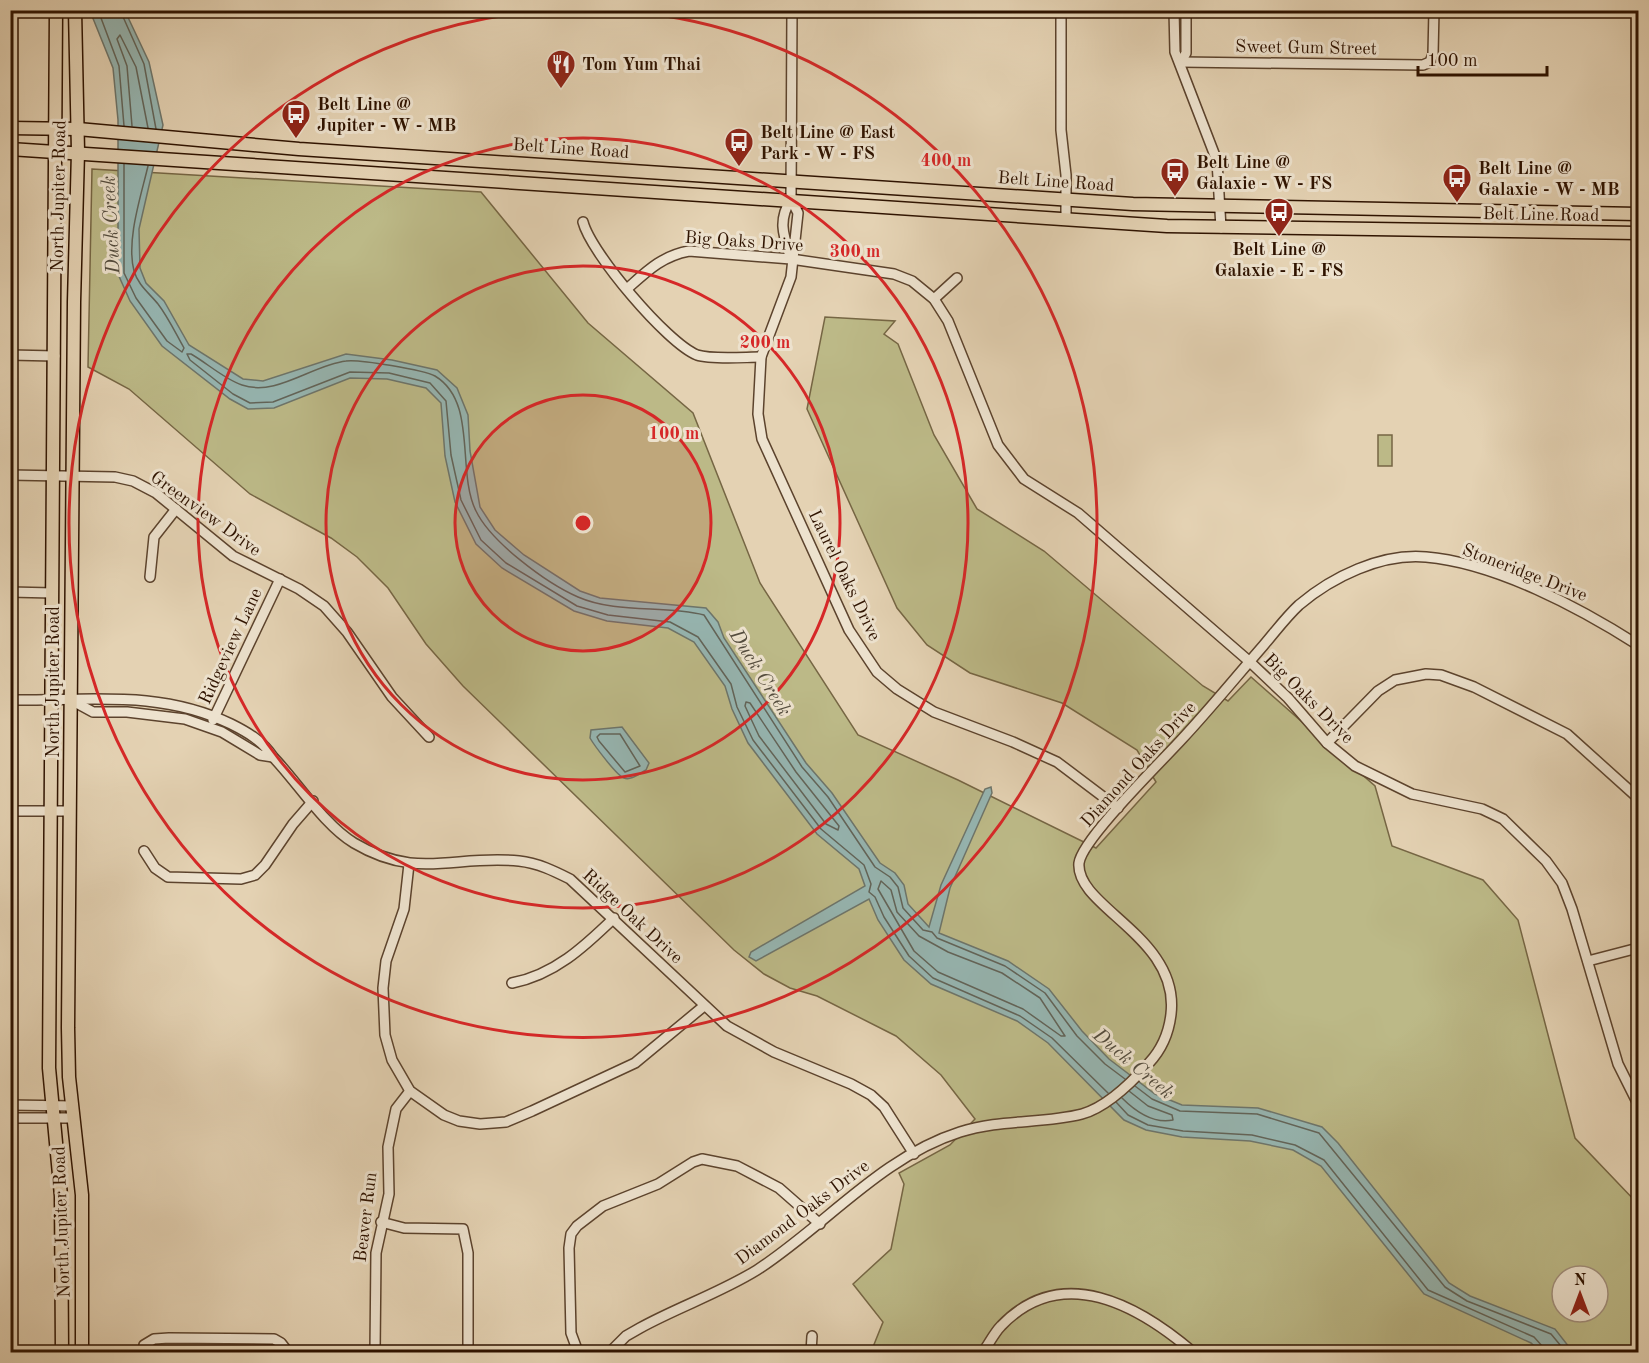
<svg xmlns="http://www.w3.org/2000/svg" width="1649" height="1363" font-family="'Old Standard TT',serif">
<rect width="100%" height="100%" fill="#e4d2b3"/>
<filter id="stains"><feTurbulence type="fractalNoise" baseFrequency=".00333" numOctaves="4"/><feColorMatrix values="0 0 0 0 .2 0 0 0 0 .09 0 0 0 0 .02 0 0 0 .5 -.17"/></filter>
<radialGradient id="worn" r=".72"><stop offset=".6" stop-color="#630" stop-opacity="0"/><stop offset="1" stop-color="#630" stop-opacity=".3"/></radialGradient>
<g fill="#bcb987" stroke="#766644" stroke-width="1.5" fill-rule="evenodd">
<path d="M92,169L481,192L588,323L693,413L760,583L858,735L958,780L1096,848L1156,782L1137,750L1062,703L970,673L927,645L897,608L807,409L825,317L895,321L884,334L898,344L934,435L977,509L1044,551L1203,686L1228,701L1251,677L1375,786L1392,846L1483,880L1518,920L1575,1138L1638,1204V1352H871L883,1322L853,1284L891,1249L904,1184L899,1173L950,1145L975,1119L941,1075L896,1036L817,996L790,988L764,974L734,950L463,686L426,644L388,588L357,557L331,538L250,494L129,389L88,367ZM1562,1276H1598V1312H1562Z"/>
<rect x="1378" y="435" width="14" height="31"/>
</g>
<g fill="#96b6b2" stroke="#6d756b" stroke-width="1.5">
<path d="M90,11H125L149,62L163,125L139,229L140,268L146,283L164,301L189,345L243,379L263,381L346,354L392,360L437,370L457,388L468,415L470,451L480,507L495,530L524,555L580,591L600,598L706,608L718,622L724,638L806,763L832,793L880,863L895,873L904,885L908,904L929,927L941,885L985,789L991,787L992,793L950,888L939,933L1008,961L1049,989L1082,1031L1109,1059L1155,1094L1182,1105L1258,1108L1322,1127L1338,1143L1449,1283L1470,1296L1555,1329L1573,1352H1540L1531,1343L1424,1294L1321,1166L1293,1150L1250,1141L1182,1137L1146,1130L1124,1120L1048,1043L1017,1021L931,984L904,960L878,920L869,899L756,961L749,957L751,952L865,886L859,869L817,834L748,743L732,709L725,686L694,642L668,628L607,621L574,611L502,568L476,544L455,502L445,456L441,403L426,388L387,379L350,378L274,408L248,409L230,399L162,346L130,301L118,274V120L113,68Z"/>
<path d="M622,727L649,763L646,770C640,773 631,781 624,778C617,776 594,745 590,738L591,730Z"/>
</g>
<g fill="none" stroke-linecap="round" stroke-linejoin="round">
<g stroke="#626459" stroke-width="1.5">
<path d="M98,10L119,66L124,126"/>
<path d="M120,10L144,64L156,129"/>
<path d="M132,126L127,66L117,39L120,35L136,67L148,128"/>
<path d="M124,164V273L136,298L167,341L182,352L184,348C176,334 168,317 158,304C149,293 138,285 134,271C126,240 141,196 148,166"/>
<path d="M746,702L750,703L796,772L839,826L838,830L826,824L759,736L745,706Z"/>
<path d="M600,734H620L640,766L625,772L599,741L597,737Z"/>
<path d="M881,881L891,890L897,912L919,936L948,952L1002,973L1040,998L1065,1036H1061L1023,1009L938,972L914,951L878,889Z"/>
<path d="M1135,1086L1152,1099L1180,1111L1257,1114L1319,1133L1445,1287L1467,1301L1551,1334L1566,1352"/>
<path d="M1108,1093L1052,1038L1020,1016L933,978L909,956L884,917L875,897L869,892L871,884L864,865L821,829L753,740L737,707L731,684L698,637L670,622L608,615L577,606L506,563L481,540L461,500L451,455L446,401L430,383L389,373L350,372L273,402L250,403L233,394L190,360L187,354H191C207,363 224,379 242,385C276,397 312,365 346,361C359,359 424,370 435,376C478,402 456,471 476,511C491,542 546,583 578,597C617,614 663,605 704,615L802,767L828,797L875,867L890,877L898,887L903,908L923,930L932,932L937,938L1005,966L1045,993L1077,1036L1105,1064L1125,1079"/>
<path d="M1122,1098C1135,1111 1154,1124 1173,1120L1172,1115L1148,1106L1129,1091"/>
<path d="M1116,1102L1128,1115L1148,1125L1183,1131L1252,1135L1295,1145L1324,1160L1428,1290L1534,1337L1543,1347L1544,1352"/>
</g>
<g stroke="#5c432d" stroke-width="12">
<g id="minor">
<path d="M764,10L791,12"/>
<path d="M792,10L791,199L798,213L791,277L761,357L758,414L762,439L849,630L877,672L897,689L934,712L1013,742L1057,762L1118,808"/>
<path d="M1061,10V130L1066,175V219"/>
<path d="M1174,10L1175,52L1217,161L1221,228"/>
<path d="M1181,62L1423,65L1430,62L1433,54L1434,10"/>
<path d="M1181,62L1186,53V10"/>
<path d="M583,222C591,253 667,343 697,355C712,360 745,357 761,357"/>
<path d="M790,256C783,234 778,220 791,199"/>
<path d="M628,288C647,271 662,256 689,251L791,259L894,274L912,281L934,299L948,321L998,445L1024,479L1078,513L1250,662L1288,698L1327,743L1355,766L1412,794L1482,809L1503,819L1546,861L1562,883L1572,909L1618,1064L1638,1104"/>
<path d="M934,299L957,278"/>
<path d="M10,355L55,356"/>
<path d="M10,475L115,477L133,481L156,493L233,556L299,589L324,606L347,632L392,697L429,737"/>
<path d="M150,577L154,537L176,509"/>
<path d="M10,592L53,593"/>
<path d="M10,700C87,701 159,689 231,724C247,732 263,741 273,757C298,783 324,825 354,843C418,881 455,854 519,861C538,863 554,871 570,879L727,1026L774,1052L851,1084L871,1095L884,1107L914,1154"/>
<path d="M71,700L93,712H127L185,719L222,732L260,755L273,757"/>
<path d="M213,720L280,579"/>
<path d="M1327,743L1378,691L1395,680L1426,674L1441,675L1474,687L1567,734L1638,798"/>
<path d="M10,811H70"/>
<path d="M144,851L155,868L168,877L241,879L255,875L265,865L293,824L313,801"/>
<path d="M409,864L404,909L386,961L383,988L385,1035L392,1060L410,1091L444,1115L459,1121L480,1124L506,1122L532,1111L635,1063L704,1006"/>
<path d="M1588,961L1638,948"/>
<path d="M512,983C554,975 584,947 614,918"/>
<path d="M10,1105L72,1106"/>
<path d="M10,1118H74"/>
<path d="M381,1222L404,1228L463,1229L468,1253V1352"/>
<path d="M144,1352V1345L154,1339L169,1338L274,1339L281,1343L288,1352"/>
<path d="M375,1352L376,1253L389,1194L388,1147L396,1109L410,1091"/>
<path d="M578,1352L571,1333L569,1248L571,1234L577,1226L603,1206L658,1184L693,1162L702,1159L737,1166L779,1188L820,1224"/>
<path d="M610,1352L626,1336L640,1328C678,1307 720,1293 757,1270C825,1226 881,1157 960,1132C1000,1119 1043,1124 1082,1114C1107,1107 1133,1081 1149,1063C1162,1049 1169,1032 1171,1014C1180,937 1075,907 1079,863C1082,839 1163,760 1182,739C1210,709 1236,677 1263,646C1275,632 1286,617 1299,605C1332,577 1381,553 1426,557C1496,563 1580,608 1638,645"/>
<path d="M811,1352L812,1336"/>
<path d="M983,1352C989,1344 994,1333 1001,1326C1062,1262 1139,1306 1193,1352"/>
</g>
</g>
<g stroke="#2f1300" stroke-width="15">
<g id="major">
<path d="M56,10L49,1068L61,1196L62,1352"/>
<path d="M75,10L78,152L74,302L68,1028L69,1077L82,1195V1352"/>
<path d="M10,128L78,129L299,149L1133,204L1638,214"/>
<path d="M10,149L1167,226L1638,233"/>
</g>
</g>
<use href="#minor" stroke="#ede2ce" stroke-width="9"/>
<use href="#major" stroke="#e4d2b3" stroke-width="12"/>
</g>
<circle cx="583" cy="523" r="128" fill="#d62828" fill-opacity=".12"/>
<g fill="none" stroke="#d62828" stroke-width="3">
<circle cx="583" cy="523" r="128"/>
<circle cx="583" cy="523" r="257"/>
<circle cx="583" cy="523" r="385"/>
<path d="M623 11A514 514 0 1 1 543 11"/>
</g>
<defs>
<g id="restaurant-pin" transform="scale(1.5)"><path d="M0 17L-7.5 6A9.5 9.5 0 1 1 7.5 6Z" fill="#8f2418" stroke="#ede2ce"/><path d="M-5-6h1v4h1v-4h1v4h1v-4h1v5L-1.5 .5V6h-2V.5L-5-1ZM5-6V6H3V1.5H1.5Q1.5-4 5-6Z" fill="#fff"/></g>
<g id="bus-pin" transform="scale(1.5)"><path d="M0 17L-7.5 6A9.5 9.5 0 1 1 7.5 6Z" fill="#8f2418" stroke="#ede2ce"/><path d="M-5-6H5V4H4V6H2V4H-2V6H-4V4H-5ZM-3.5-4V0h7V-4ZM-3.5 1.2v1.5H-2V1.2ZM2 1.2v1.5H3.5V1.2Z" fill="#fff"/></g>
</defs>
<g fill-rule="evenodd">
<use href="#restaurant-pin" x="561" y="64"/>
<use href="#bus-pin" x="296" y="114"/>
<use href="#bus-pin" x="739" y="142"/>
<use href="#bus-pin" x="1175" y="172"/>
<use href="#bus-pin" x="1457" y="178"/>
<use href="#bus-pin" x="1279" y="212"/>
</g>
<g text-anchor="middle" stroke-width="6" stroke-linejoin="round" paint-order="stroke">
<g font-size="18" fill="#2f1300" stroke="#ede2ce">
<text transform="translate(1306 47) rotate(1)" y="6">Sweet Gum Street</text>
<text transform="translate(571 148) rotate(4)" y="6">Belt Line Road</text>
<text transform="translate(1056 181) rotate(4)" y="6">Belt Line Road</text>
<text transform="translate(58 196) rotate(-89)" y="6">North Jupiter Road</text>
<text transform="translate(1541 214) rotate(1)" y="6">Belt Line Road</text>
<text transform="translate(744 241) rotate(4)" y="6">Big Oaks Drive</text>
<text transform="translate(206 513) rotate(36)" y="6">Greenview Drive</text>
<text transform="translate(1525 572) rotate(21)" y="6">Stoneridge Drive</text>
<text transform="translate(845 575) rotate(64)" y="6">Laurel Oaks Drive</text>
<text transform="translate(230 646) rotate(-65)" y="6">Ridgeview Lane</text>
<text transform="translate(53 682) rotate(-90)" y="6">North Jupiter Road</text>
<text transform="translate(1309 698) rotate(45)" y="6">Big Oaks Drive</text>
<text transform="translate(1138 764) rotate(-48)" y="6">Diamond Oaks Drive</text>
<text transform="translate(633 916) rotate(43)" y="6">Ridge Oak Drive</text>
<text transform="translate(802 1212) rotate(-37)" y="6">Diamond Oaks Drive</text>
<text transform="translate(365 1217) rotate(-83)" y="6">Beaver Run</text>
<text transform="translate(61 1222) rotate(-92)" y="6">North Jupiter Road</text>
</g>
<g font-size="18" font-weight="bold" fill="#2f1300" stroke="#ede2ce" text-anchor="start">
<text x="582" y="70">Tom Yum Thai</text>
<text x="317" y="110">Belt Line @<tspan x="317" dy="21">Jupiter - W - MB</tspan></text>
<text x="760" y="138">Belt Line @ East<tspan x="760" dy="21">Park - W - FS</tspan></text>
<text x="1196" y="168">Belt Line @<tspan x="1196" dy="21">Galaxie - W - FS</tspan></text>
<text x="1478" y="174">Belt Line @<tspan x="1478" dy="21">Galaxie - W - MB</tspan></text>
<text x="1279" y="255" text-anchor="middle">Belt Line @<tspan x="1279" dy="21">Galaxie - E - FS</tspan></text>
</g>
<g font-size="20" font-style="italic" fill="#534c3e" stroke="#ede2ce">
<text transform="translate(110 225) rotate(-93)" y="7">Duck Creek</text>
<text transform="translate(761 672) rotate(58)" y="7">Duck Creek</text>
<text transform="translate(1134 1063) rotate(40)" y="7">Duck Creek</text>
</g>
</g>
<circle cx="583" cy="523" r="9" fill="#d62828" stroke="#ede2ce" stroke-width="3"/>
<g font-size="18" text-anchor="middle" font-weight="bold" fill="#d62828" stroke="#ede2ce" stroke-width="6" stroke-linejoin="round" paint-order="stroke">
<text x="946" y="166">400 m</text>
<text x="855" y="257">300 m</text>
<text x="765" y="348">200 m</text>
<text x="674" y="439">100 m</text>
</g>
<rect width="1649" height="1363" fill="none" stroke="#e4d2b3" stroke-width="36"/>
<rect x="12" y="12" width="1625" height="1339" fill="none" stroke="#2f1300" stroke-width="3"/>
<rect x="18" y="18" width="1613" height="1327" fill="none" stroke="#2f1300" stroke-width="1.5"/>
<g transform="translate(1580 1294)"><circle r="28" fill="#ede2ce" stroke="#a18f7c" stroke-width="1.5"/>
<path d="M0-4.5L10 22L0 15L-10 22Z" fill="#8f2418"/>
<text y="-9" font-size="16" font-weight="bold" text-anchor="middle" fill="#2f1300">N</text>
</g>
<path d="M1418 66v9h129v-9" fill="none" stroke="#2f1300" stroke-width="3"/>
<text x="1427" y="66" font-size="18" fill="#2f1300" stroke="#ede2ce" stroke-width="4.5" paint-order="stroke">100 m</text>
<rect width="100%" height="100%" filter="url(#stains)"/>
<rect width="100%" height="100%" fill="url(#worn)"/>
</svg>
